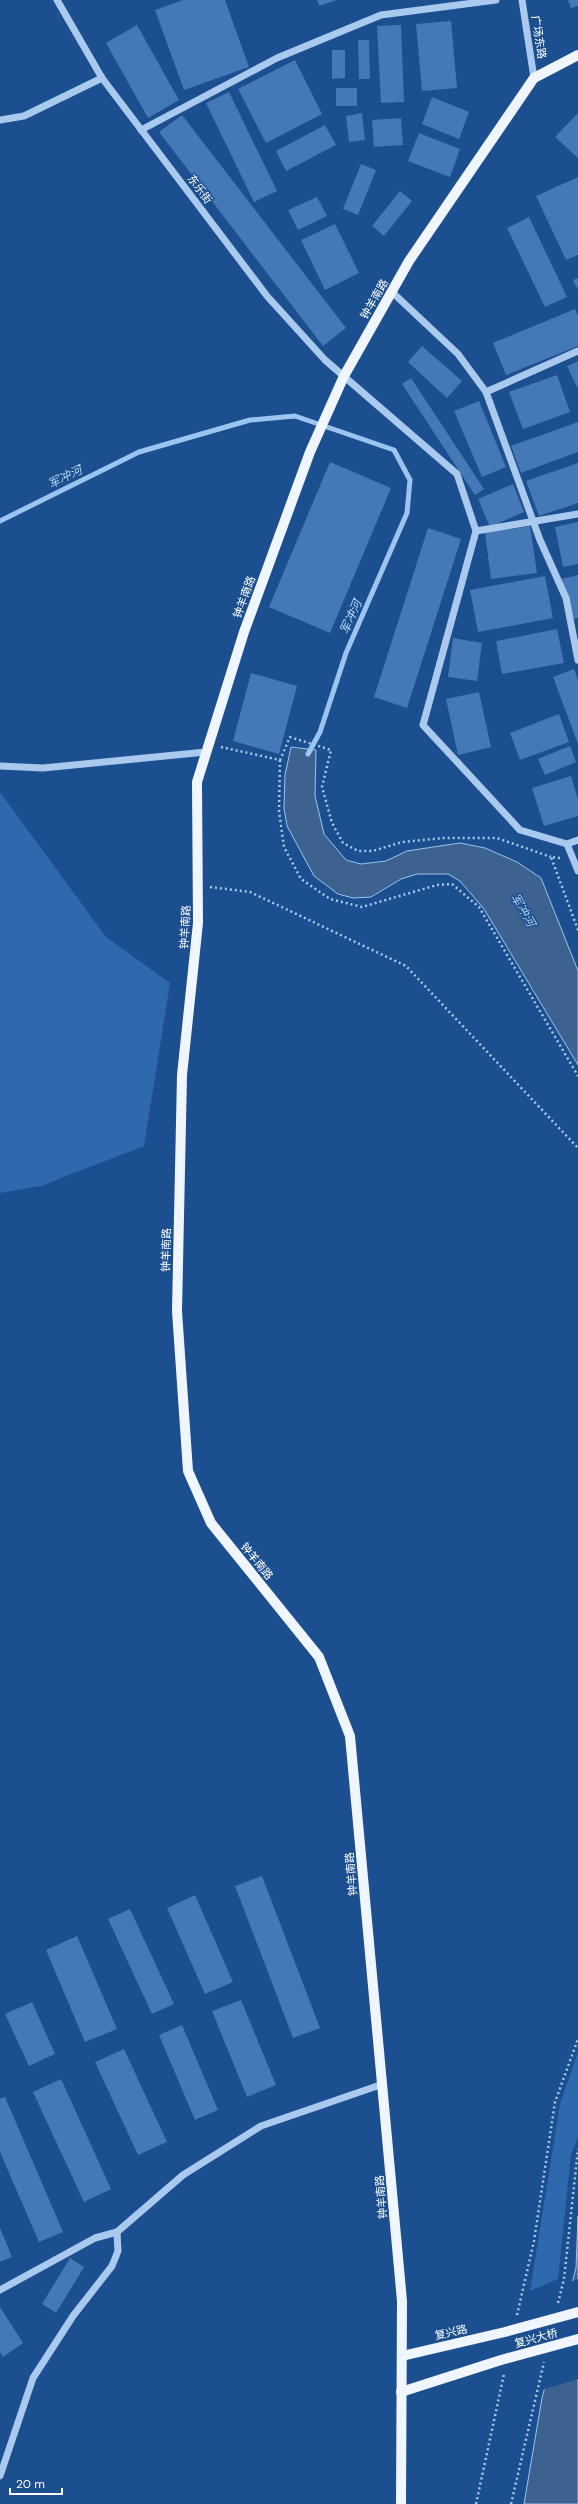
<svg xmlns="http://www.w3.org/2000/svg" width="578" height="2504" font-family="'DM Sans','Noto Sans SC',sans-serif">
<rect width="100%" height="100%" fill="#1b4f8f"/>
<g fill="#2e69ad">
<path d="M0,792L106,937L170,983L144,1146L41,1186L0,1193Z"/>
<path d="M578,2052V2136L571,2155L558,2279L530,2291L560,2104Z"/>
</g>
<g fill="#3c6290" stroke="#9cc4f0">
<path d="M291,747L316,750L315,796L324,834L346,860L361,864L386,861L407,851L460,843L485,848L517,862L541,878L578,971V1065L484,909L460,881L448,874H417L401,879L371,897L353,898L338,894L314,876L287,826L284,808L285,775Z"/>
<path d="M578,2216V2504H524L542,2398L576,2268Z"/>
</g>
<path fill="#1b4f8f" d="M578,2279V2379L542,2390L570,2282Z"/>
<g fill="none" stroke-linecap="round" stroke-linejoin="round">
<path stroke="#9cc4f0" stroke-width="5" d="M0,521L139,452L250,420L295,416L394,450L410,480L407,513L346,653L320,732L308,754"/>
</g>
<g fill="#4478b7">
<path d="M183,0H225L249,67L184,90L155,10Z"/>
<path d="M317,0H337L319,6Z"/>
<path d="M568,0H578V6L571,8Z"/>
<path d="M451,21L457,88L422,91L416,24Z"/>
<path d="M137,25L179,100L148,118L106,43Z"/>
<path d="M401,25L404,102L381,103L377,26Z"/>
<path d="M358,40H369L370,79H359Z"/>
<path d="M332,50H345V78L332,79Z"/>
<path d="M295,60L322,114L266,143L238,89Z"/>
<rect x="336" y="88" width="21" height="18"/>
<path d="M229,92L277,191L254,202L206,103Z"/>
<path d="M432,97L469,112L459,139L422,124Z"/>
<path d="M362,113L365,140L349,142L346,116Z"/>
<path d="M578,113V158L555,137Z"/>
<path d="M182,115L346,328L323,346L159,132Z"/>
<path d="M401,118L403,145L374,147L372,120Z"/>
<path d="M325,125L336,145L286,171L276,151Z"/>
<path d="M419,133L460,149L450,177L408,161Z"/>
<path d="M361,164L376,170L358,215L343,209Z"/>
<path d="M578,177V255L566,260L536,196Z"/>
<path d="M400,191L412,201L384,236L372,226Z"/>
<path d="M317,197L327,216L298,230L288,210Z"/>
<path d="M529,217L567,297L545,307L507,228Z"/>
<path d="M335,224L359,273L325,290L301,240Z"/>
<path d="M578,278V290L573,280Z"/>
<path d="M575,309L578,316V346L506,375L493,343Z"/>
<path d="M422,346L462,381L447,398L408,362Z"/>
<path d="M578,361V389L567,366Z"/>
<path d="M557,375L570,412L523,429L509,392Z"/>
<path d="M411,378L484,489L475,495L402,384Z"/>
<path d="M479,401L506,467L482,477L454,411Z"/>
<path d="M578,422V452L521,473L511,446Z"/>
<path d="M330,462L391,488L330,633L269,607Z"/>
<path d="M578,463V503L539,516L526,481Z"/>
<path d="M513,484L524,512L490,527L478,499Z"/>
<path d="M578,522V564L563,567L555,527Z"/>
<path d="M530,526L537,573L491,579L485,533Z"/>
<path d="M428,528L461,539L407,708L374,697Z"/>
<path d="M578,575V618L572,619L561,579Z"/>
<path d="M545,576L553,618L478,632L470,590Z"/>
<path d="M557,629L564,663L502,674L496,641Z"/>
<path d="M453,638L482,643L477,681L448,677Z"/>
<path d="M574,669L578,680V744L553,677Z"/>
<path d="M251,673L297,686L279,754L233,741Z"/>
<path d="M479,692L491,747L458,755L446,699Z"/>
<path d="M559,714L569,742L520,760L510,733Z"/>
<path d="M570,746L576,762L545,775L538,759Z"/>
<path d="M571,776L578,800V816L544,826L532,788Z"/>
<path d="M262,1876L320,2028L293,2038L235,1886Z"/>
<path d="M195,1895L233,1982L205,1994L167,1908Z"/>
<path d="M130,1909L174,2004L152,2014L108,1919Z"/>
<path d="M77,1936L117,2029L85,2042L46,1950Z"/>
<path d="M241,2000L276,2085L247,2097L212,2011Z"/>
<path d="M32,2002L55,2054L29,2066L5,2014Z"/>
<path d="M182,2025L218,2110L195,2120L159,2035Z"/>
<path d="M124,2049L167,2142L138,2155L95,2062Z"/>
<path d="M61,2079L111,2189L84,2202L33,2092Z"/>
<path d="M5,2097L63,2232L39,2242L0,2152V2099Z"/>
<path d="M0,2228L12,2257L0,2262Z"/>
<path d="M70,2258L84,2267L56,2313L42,2304Z"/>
<path d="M0,2307L23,2343L3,2357L0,2352Z"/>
</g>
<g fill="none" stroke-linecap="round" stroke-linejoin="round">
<g stroke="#a9c9ee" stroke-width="2.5" stroke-dasharray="2 3" stroke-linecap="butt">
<path d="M221,747L280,760L290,737L331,750L322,787L332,823L343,843L358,851H373L402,842L444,838H497L551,857"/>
<path d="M280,760L279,811L284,847L301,879L330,899L362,907L437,885L452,884L479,907L578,1076"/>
<path d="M560,858L551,857L578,930"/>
<path d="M210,887L250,892L406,966L578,1148"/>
<path d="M558,2303L564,2279L578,2149"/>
<path d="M517,2315L534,2241L555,2102L578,2039"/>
<path d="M476,2504L504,2374"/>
<path d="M511,2504L544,2362"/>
</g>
<g stroke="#a9c9ee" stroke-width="7">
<path d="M57,0L102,78L267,296L325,360L457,474L476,531L423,725L520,830L567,844L578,871"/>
<path d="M522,0L534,78"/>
<path d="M0,120L24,116L102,78"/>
<path d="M141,130L277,58L381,15L496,0"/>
<path d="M392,292L458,354L486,392L540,540L566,598L578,660"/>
<path d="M486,392L578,351"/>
<path d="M476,531L578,514"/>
<path d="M0,766L43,768L206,752"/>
<path d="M567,844L578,840"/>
<path d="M0,2290L95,2238L117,2232L183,2175L261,2126L383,2084"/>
<path d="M0,2476L33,2378L73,2316L112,2266L118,2251L117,2232"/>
</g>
<g stroke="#f0f6ff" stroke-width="10">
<path d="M402,2356L505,2332L578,2312"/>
<path d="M401,2392L501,2360L578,2339"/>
<path d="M401,2504L402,2301L350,1736L319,1657L211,1523L188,1471L177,1311L182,1075L198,923L197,782L244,632L310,452L344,376L409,261L534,78L578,55"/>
</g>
</g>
<g text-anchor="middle" stroke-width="3" stroke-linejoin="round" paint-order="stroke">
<g font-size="11" fill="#fff" stroke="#1b4f8f">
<text transform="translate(539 37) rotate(81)" y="4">广场东路</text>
<text transform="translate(200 189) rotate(53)" y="4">东乐街</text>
<text transform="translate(374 299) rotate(-60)" y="4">钟羊南路</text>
<text transform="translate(244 597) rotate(-70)" y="4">钟羊南路</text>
<text transform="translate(185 927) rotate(-87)" y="4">钟羊南路</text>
<text transform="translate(166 1250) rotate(-89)" y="4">钟羊南路</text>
<text transform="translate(257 1561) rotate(51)" y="4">钟羊南路</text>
<text transform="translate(351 1874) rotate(-95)" y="4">钟羊南路</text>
<text transform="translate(381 2197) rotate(-95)" y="4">钟羊南路</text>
<text transform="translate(451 2332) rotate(-13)" y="4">复兴路</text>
<text transform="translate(536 2338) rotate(-15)" y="4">复兴大桥</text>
</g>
<g font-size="12" font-style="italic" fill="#b5d3f5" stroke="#1b4f8f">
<text transform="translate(65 477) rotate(-26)" y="4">军冲河</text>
<text transform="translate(351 617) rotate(-66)" y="4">军冲河</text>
<text transform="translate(523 910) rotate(60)" y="4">军冲河</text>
</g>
</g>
<path d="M10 2488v6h52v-6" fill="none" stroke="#ffffff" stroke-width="2"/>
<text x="16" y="2488" font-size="12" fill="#ffffff" stroke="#1b4f8f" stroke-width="3" paint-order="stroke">20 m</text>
</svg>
